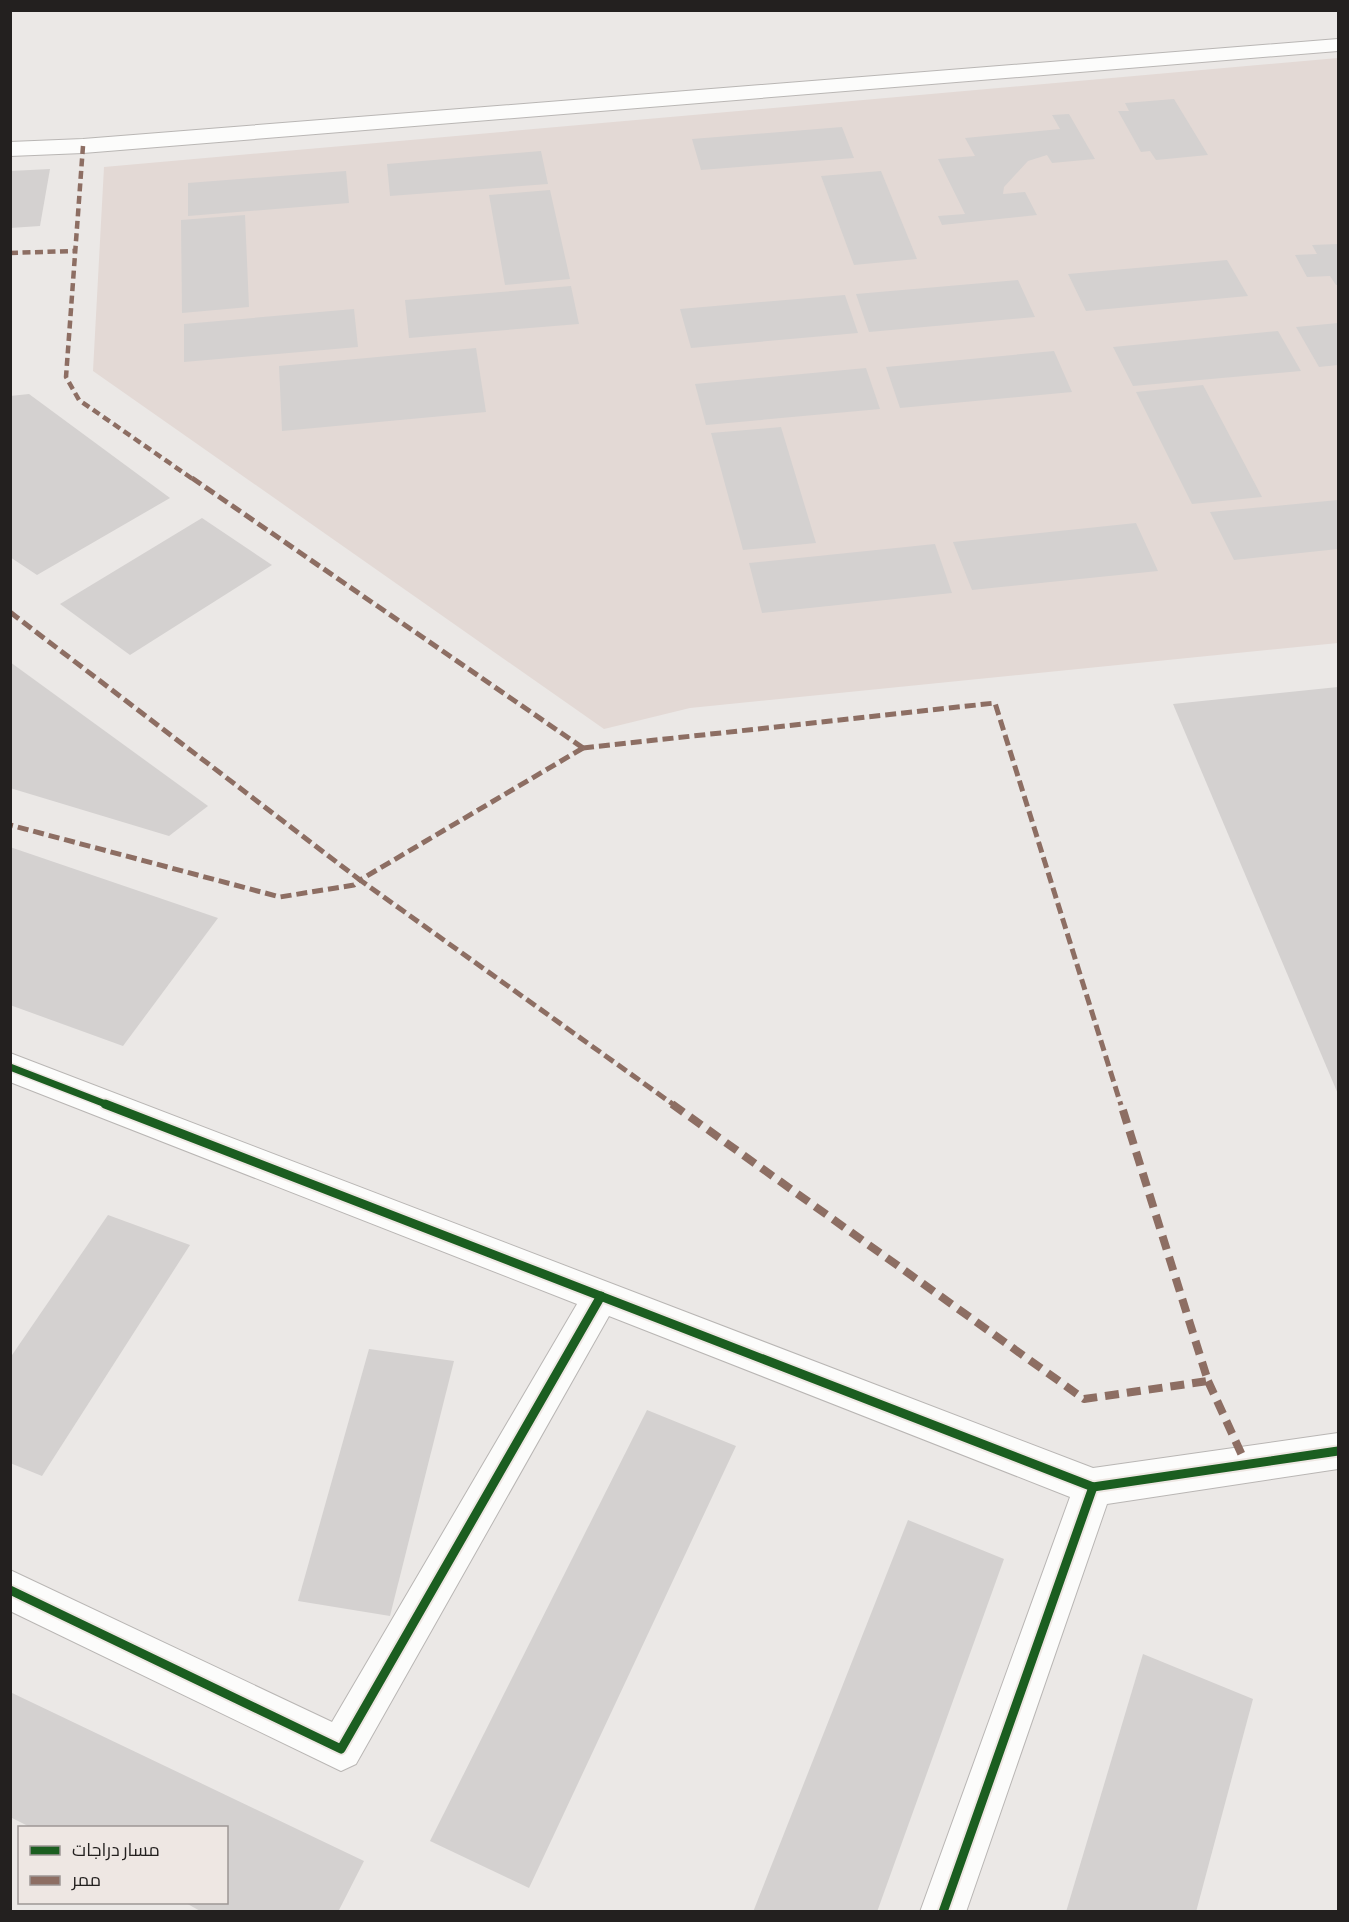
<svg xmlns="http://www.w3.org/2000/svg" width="1349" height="1922" font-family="'Alegreya Sans',Cairo,sans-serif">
<rect width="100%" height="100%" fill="#ebe8e6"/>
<path fill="#e3d9d5" d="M1338,58V643L690,708L604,729L93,371L104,167Z"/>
<g fill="#d4d1d0">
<path d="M1174,99L1208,155L1156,160L1150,151L1141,152L1118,111H1129L1125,103Z"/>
<path d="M1069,114L1095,159L1052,163L1047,155L1028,161L1004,187L1003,194L1025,192L1037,215L942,225L938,216L965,214L938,159L975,156L965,138L1060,129L1052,115Z"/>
<path d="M842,127L854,158L701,170L692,139Z"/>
<path d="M541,151L548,184L390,196L387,164Z"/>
<path d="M50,169L40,226L10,228V171Z"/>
<path d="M346,171L349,203L188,216V183Z"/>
<path d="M881,171L917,259L854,265L821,176Z"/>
<path d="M550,190L570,279L505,285L489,195Z"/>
<path d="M245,215L249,307L182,313L181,220Z"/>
<path d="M1338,244V285H1336L1330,276L1307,277L1295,255L1317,254L1312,245Z"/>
<path d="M1227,260L1248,296L1086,311L1068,274Z"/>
<path d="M1018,280L1035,317L869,332L856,294Z"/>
<path d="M571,286L579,324L409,338L405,300Z"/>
<path d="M845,295L858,333L691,348L680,309Z"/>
<path d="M354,309L358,347L184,362V324Z"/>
<path d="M1338,323V365L1319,367L1296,327Z"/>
<path d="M1278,331L1301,371L1133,386L1113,347Z"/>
<path d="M476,348L486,412L282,431L279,366Z"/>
<path d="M1054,351L1072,392L900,408L886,367Z"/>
<path d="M866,368L880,409L706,425L695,384Z"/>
<path d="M1203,385L1262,497L1192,504L1136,392Z"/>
<path d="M29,394L170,498L37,575L10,557V396Z"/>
<path d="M781,427L816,543L743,550L711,433Z"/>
<path d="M1338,500V549L1234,560L1210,512Z"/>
<path d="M202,518L272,565L130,655L60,604Z"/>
<path d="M1136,523L1158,571L972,590L953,542Z"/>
<path d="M935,544L952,593L762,613L749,563Z"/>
<path d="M10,662L208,806L169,836L10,788Z"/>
<path d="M1338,687V1094L1173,704Z"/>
<path d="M10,847L218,918L123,1046L10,1005Z"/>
<path d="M108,1215L190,1245L42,1476L10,1463V1358Z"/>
<path d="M369,1349L454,1361L390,1616L298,1601Z"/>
<path d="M647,1410L736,1446L529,1888L430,1841Z"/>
<path d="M908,1520L1004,1559L877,1912H753Z"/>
<path d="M1143,1654L1253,1699L1196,1912H1066Z"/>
<path d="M10,1692L364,1861L338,1912H202L184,1902H226V1828H32L10,1817Z"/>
</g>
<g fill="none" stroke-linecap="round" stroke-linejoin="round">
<g stroke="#b9b6b4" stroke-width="2">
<path id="street" d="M10,1053L1093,1468L1338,1433V1469L1107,1504L966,1912H920L1070,1497L609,1316L356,1764L341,1771L10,1611V1570L332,1722L577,1304L10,1082Z"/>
</g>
<g stroke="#b9b6b4" stroke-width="2">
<path id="secondary" d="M1338,39V51L83,153L10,156V142L83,139Z"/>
</g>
<use href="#street" fill="#fcfcfb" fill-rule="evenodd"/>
<use href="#secondary" fill="#fcfcfb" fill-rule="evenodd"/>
<g stroke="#8d6e63" stroke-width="4.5" stroke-dasharray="8 4.5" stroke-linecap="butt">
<path d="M83,146L66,377L79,400L194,480"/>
<path d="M10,253L74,251"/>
</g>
<g stroke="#8d6e63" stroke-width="5" stroke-dasharray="11 5" stroke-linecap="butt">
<path d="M192,478L583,748"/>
<path d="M10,612L360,880L354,885L280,897L10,825"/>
<path d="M583,748L360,880L674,1105"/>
<path d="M583,748L995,703L1121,1105"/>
</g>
<g stroke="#8d6e63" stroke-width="8" stroke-dasharray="14 8" stroke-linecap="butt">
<path d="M672,1104L1084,1399L1208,1381L1121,1104"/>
<path d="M1208,1381L1246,1464"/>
</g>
<g stroke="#eee7e3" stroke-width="10">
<path id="cycleway-far1" d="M10,1067L108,1105"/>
</g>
<g stroke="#eee7e3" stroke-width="13">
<g id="cycleway">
<path d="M105,1104L1093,1487L1338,1451"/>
<path d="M10,1590L341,1749L601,1296"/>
<path d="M943,1912L1093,1487"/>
</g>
</g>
<use href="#cycleway-far1" stroke="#1b5e20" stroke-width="7"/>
<use href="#cycleway" stroke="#1b5e20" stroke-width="9"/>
</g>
<rect width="1349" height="1922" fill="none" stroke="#23201f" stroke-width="24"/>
<rect x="18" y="1826" width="210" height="78" fill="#eee7e3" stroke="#9d9795" stroke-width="1.5"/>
<rect x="30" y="1846" width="30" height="9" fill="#1b5e20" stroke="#9d9795" stroke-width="1.5"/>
<text x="72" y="1856" font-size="18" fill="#23201f">مسار دراجات</text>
<rect x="30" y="1876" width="30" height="9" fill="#8d6e63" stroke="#9d9795" stroke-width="1.5"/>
<text x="72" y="1886" font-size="18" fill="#23201f">ممر</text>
</svg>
